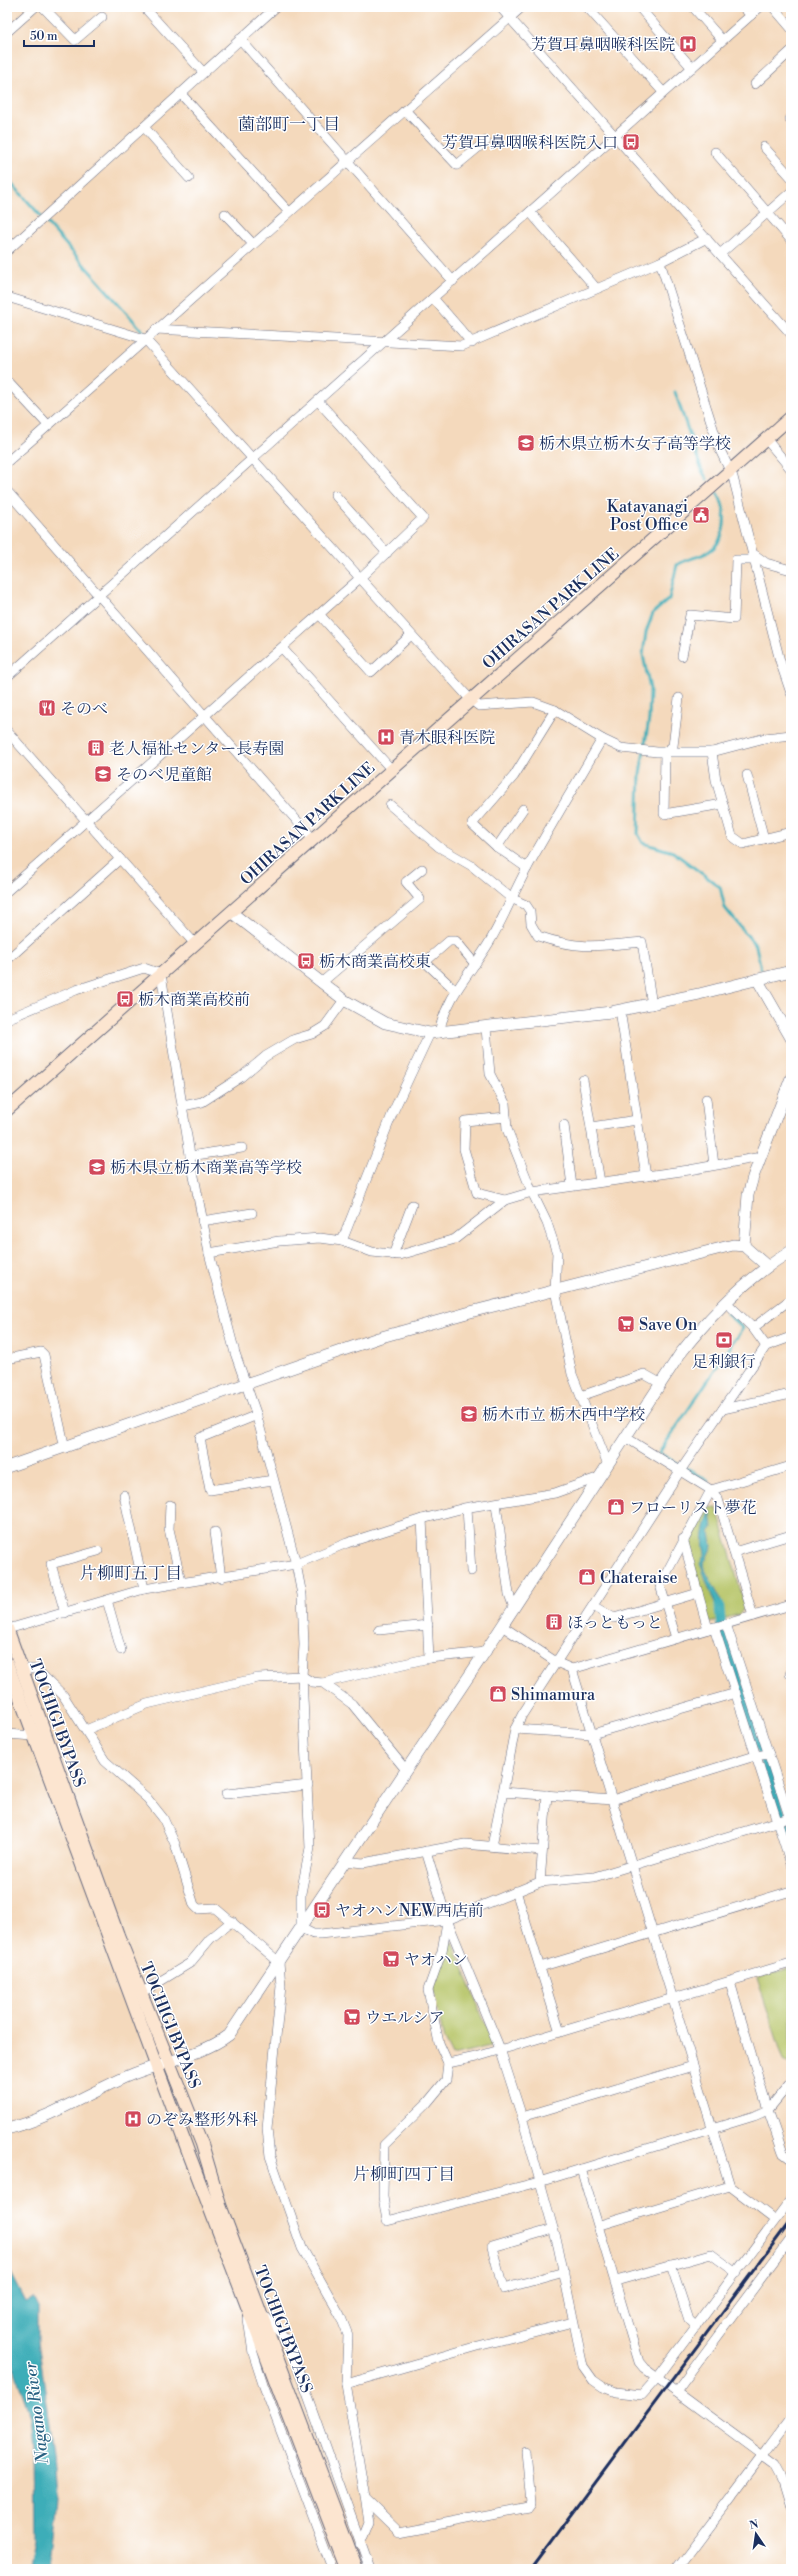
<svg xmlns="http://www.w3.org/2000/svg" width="798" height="2576" font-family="'Libre Bodoni','Noto Serif JP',serif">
<rect width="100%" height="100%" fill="#fff"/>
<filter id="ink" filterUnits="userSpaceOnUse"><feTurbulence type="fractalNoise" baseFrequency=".025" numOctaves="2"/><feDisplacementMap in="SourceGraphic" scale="8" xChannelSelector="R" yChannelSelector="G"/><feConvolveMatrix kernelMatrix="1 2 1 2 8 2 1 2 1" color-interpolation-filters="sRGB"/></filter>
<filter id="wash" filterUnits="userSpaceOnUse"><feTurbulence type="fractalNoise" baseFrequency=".012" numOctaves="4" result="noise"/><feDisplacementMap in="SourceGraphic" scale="16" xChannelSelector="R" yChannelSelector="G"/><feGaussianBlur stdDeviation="0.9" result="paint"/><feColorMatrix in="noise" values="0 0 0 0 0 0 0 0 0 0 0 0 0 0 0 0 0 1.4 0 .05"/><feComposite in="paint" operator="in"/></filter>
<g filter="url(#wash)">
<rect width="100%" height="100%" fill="#f4d9bc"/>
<g fill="#b6c466" stroke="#687a62">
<path d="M708,1507L717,1508L745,1606L740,1614L709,1623L686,1544Z"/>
<path d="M453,1942L492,2041L490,2047L452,2056L444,2040L433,1988L448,1943Z"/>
<path d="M791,1968V2063L789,2064L784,2061L757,1978Z"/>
</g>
<g fill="#3dadb8" stroke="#2c6e8b">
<path d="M711,1511L713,1528L710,1532L712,1546L703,1566L721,1600V1604L717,1605C713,1603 704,1572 700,1564L705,1553C701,1542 705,1521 711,1511Z"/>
<path d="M7,2265L26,2302L34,2298L38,2306V2341L54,2452L57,2500L49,2569H28L34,2539L33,2448L30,2416L7,2347Z"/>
</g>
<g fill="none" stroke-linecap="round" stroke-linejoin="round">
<g stroke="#3dadb8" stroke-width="3">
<path d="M7,178L148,337"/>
<path d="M675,392L702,471L707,479"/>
<path d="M717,493C728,509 728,540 708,552C698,558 687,558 677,565L669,599L653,613L646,632L643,655L650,689L649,719L640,774L638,834L643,843L673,852L720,887L725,908L756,946L761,969"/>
<path d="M708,1481L659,1453L743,1328L727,1314"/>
</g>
<path stroke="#3dadb8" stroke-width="10" d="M719,1605L722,1631L791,1844"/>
</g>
</g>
<g filter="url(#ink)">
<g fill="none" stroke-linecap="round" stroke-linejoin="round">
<g stroke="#676a7f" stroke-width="10">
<g id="minor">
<path d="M43,7L75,40L102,17"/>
<path d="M144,7L203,72"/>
<path d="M500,7L791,334"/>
<path d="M587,7L663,92"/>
<path d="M639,7L692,68"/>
<path d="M693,7L722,40"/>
<path d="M743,7L751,15"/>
<path d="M773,7L791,28"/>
<path d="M7,32L35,7"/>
<path d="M240,39L453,281"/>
<path d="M755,84L791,51"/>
<path d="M180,93L289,212"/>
<path d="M405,110L457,165L486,141"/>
<path d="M790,119L791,121"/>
<path d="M144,127L189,178"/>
<path d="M764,147L791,177"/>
<path d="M715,152L791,240"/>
<path d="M530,212L596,288"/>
<path d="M225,214L253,244"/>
<path d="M7,251L276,7"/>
<path d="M720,254L791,192"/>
<path d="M660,262L720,450L733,477L780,661L791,693"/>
<path d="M7,297L145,339L360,578L7,891"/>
<path d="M433,298L472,343"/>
<path d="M156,329L462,346L660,262L707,238"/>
<path d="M7,381L48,425"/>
<path d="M319,402L423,518L360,578L470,699L479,706L533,702L555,710L602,739C577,782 551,825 527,868C514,892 504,917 490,941C472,972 446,996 439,1033"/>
<path d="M766,439L791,469"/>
<path d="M7,462L522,7"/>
<path d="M7,491L313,839"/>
<path d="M335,495L387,553"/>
<path d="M755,555L766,563L791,570"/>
<path d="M319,614L371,672L411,635"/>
<path d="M282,648L391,769"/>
<path d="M682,656L690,615L734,619L736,560H756"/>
<path d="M7,677L760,7"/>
<path d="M679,698L673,746L665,752L664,814L723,804"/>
<path d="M7,731L195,944"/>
<path d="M602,739L621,748L657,752H712L765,738L791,735"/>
<path d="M712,752L716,780L732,836L743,844L791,832"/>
<path d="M747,775L764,839"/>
<path d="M390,805L439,847L472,866L511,898L526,905L530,911L531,924L538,936C578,950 601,946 642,942L652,1005"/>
<path d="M497,847L523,809"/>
<path d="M527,868L497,847L472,824L514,776L555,710"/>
<path d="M7,960L120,859"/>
<path d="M321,983L420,899L406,882L422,869"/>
<path d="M455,990L425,962L449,941H456L475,964"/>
<path d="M620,1010L646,1176"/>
<path d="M7,1019L76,990L144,968L161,974L191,1161L209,1253L235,1353L256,1413L296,1564L302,1595L304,1645L302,1676L310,1848L301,1893V1928L313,1934H320L447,1920L540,1882L594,1877L789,1818"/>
<path d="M486,1028L490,1074L505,1103L507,1129L532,1192L547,1223L557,1253L555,1290L572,1374L607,1462"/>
<path d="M583,1080L600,1182"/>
<path d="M706,1099L714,1165"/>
<path d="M183,1106L202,1102L241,1077L266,1056L295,1039L312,1034L325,1026L344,1000"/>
<path d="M564,1125L572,1186"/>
<path d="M591,1127L637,1120"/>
<path d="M190,1156L242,1148"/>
<path d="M505,1200L477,1193L464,1149L465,1121L506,1117"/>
<path d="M202,1221L252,1213"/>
<path d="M342,1241L393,1112L430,1033"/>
<path d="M209,1253L279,1241L320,1238L342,1241L372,1252L400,1255L455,1239L505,1200L532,1192L689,1170L761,1157"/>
<path d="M393,1255L412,1205"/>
<path d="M726,1302L753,1328L766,1346"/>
<path d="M753,1328L791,1299"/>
<path d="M7,1359L41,1352L44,1355L65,1448"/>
<path d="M581,1396L644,1374L660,1383"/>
<path d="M723,1409L791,1394"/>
<path d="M257,1415L200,1438L210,1490L273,1480"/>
<path d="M625,1437L711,1490L718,1499L753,1616"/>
<path d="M124,1495L144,1589"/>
<path d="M496,1504L509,1594L514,1608"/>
<path d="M170,1505L169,1529L181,1581"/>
<path d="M467,1508L471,1571"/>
<path d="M422,1519L429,1658"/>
<path d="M215,1532L221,1578"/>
<path d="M683,1539L708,1629"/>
<path d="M734,1552L791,1535"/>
<path d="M107,1600L121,1650"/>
<path d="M593,1606L614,1618L698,1593"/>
<path d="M65,1613L51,1564L98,1551"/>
<path d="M726,1624L791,1822"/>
<path d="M502,1626L556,1662L572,1669L791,1605"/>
<path d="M714,1627L791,1864"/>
<path d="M8,1629L144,1589L296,1564L347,1543L422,1519L464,1508L555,1493L597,1478"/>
<path d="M379,1630L428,1625"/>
<path d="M676,1638L660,1585L711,1490L791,1466"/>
<path d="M22,1669H36L63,1695L105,1761L147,1798L163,1818L175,1844L194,1905L198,1909L215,1908L279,1962L281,1986L267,2129L270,2156L302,2248L340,2315L348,2335L346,2384L369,2522L360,2544"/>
<path d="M572,1669L730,2186L600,2225"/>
<path d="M790,1674H791"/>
<path d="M323,1683L429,1658L485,1652"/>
<path d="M515,1729L592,1734L736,1693"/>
<path d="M86,1730L147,1704L258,1678L302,1676L312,1682L323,1683L352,1704L406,1770"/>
<path d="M7,1734L33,1736"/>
<path d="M503,1792L515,1729L522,1715L680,1471L766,1346L791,1337"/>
<path d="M226,1794L308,1785"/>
<path d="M492,1846L503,1792L612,1800L755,1756L769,1754"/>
<path d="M426,1851L447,1920L500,2049L522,2117L558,2246L583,2366L593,2380L603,2387L616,2392L642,2395L658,2377L791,2199"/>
<path d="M345,1861L363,1863L465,1844L541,1851"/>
<path d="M540,1882L547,1795"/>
<path d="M516,1891L560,2032"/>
<path d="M447,1922L442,1951L428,1990L439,2043L448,2063L446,2080L427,2103L384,2145L383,2197L387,2221L539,2182L754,2116L768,2110L791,2082"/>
<path d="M540,1967L791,1891"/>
<path d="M730,1982L768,2110L783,2153L791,2159"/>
<path d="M141,1993L190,1963L210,1939L232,1921"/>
<path d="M448,2063L476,2057L791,1963"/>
<path d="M522,2117L693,2066"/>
<path d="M581,2169L639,2362L644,2368L676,2392"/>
<path d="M730,2186L775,2220"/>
<path d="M553,2229L492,2247L503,2289L564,2272"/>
<path d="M791,2238L676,2392L775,2465L782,2478L791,2508"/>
<path d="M671,2265L689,2320L696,2327"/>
<path d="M616,2281L711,2254L737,2273"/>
<path d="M263,2315L288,2341L370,2569"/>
<path d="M248,2319L253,2353L263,2384L333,2569"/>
<path d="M346,2384L478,2346L573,2322"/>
<path d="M367,2501L399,2532L528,2507L531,2503L526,2451"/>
<path d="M677,2569L791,2418"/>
</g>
</g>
<g stroke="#676a7f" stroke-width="12">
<g id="tertiary">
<path d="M231,912L344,1000L385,1023L430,1033L611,1012L699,994L791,971"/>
<path d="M757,979L791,1038"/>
<path d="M744,1246L748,1195L753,1177L791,1078"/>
<path d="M7,1467L378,1338L474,1311L733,1245L744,1246L767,1266"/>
<path d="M7,2129C49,2119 88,2093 128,2076C159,2063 203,2055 229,2035L485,1652L680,1354C712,1313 747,1278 791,1251"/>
</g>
</g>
<g stroke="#676a7f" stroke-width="14">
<g id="secondary">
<path d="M7,1110L791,417"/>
<path d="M7,1628L118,1935L202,2144L220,2205L357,2569"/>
<path d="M7,1663L189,2154L347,2569"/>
</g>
</g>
<use href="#minor" stroke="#fff" stroke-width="9"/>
<use href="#tertiary" stroke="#fff" stroke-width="11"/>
<use href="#secondary" stroke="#fce5d0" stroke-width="12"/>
<path stroke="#1b2f5e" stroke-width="3" d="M531,2569L791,2220"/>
</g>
</g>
<defs>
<g id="hospital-square" transform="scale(0.9)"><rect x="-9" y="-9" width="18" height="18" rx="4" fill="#d1495b" stroke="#fff"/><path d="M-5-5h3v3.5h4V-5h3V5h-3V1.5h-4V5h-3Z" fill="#fff"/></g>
<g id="bus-square" transform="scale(0.9)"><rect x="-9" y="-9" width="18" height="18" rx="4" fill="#d1495b" stroke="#fff"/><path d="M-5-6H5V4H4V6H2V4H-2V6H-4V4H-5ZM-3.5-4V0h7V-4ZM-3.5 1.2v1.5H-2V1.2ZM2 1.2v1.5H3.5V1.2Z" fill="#fff"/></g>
<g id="school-square" transform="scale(0.9)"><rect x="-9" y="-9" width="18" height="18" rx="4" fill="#d1495b" stroke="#fff"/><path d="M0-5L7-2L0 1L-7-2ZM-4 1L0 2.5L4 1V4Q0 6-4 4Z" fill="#fff"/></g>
<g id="civic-square" transform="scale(0.9)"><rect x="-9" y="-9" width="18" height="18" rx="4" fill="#d1495b" stroke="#fff"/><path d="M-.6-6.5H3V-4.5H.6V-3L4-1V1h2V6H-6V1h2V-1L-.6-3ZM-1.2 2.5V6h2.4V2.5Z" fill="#fff"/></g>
<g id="restaurant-square" transform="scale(0.9)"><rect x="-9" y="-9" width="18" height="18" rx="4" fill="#d1495b" stroke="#fff"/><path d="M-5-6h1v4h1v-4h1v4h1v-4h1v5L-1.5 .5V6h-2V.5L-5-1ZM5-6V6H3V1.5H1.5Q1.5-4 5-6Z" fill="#fff"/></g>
<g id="building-square" transform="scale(0.9)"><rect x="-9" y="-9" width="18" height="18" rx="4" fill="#d1495b" stroke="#fff"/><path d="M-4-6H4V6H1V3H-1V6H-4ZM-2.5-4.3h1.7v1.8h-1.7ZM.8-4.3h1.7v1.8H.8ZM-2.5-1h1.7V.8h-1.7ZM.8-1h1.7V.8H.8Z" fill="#fff"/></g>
<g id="supermarket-square" transform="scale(0.9)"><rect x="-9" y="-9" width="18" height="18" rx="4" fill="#d1495b" stroke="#fff"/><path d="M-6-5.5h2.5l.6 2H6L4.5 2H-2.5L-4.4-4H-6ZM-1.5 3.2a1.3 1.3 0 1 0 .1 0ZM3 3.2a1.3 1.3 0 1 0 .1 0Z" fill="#fff"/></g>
<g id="bank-square" transform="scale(0.9)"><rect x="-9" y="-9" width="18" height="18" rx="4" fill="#d1495b" stroke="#fff"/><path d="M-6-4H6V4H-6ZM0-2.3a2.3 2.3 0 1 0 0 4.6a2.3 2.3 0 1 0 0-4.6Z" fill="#fff"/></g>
<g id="shop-square" transform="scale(0.9)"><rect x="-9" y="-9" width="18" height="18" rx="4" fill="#d1495b" stroke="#fff"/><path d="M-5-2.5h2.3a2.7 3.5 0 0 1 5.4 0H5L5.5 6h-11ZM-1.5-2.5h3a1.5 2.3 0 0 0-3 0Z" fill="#fff"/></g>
</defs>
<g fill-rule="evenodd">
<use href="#hospital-square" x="688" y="44"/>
<use href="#bus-square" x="631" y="142"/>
<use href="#school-square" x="526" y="443"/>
<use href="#civic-square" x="701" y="515"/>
<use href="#restaurant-square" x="47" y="708"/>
<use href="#hospital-square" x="386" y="737"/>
<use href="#building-square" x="96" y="748"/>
<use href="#school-square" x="103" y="774"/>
<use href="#bus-square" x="306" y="961"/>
<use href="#bus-square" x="125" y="999"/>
<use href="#school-square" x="97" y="1167"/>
<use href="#supermarket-square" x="626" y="1324"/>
<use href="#bank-square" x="724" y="1340"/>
<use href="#school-square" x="469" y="1414"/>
<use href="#shop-square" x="616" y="1507"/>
<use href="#shop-square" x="587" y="1577"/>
<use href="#building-square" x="554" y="1622"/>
<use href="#shop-square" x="498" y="1694"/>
<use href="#bus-square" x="322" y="1910"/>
<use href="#supermarket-square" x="391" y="1959"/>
<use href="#supermarket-square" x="352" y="2017"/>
<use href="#hospital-square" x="133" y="2119"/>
</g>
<g text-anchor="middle" stroke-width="3" stroke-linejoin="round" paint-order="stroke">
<g font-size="16" fill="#1b2f5e" stroke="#fff" text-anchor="start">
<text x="675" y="50" text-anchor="end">芳賀耳鼻咽喉科医院</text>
<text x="618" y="148" text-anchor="end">芳賀耳鼻咽喉科医院入口</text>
<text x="539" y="449">栃木県立栃木女子高等学校</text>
<text x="688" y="512" text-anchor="end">Katayanagi<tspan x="688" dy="18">Post Office</tspan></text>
<text x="60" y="714">そのべ</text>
<text x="399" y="743">青木眼科医院</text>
<text x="109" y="754">老人福祉センター長寿園</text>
<text x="116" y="780">そのべ児童館</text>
<text x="319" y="967">栃木商業高校東</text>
<text x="138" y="1005">栃木商業高校前</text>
<text x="110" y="1173">栃木県立栃木商業高等学校</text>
<text x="639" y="1330">Save On</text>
<text x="724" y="1367" text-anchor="middle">足利銀行</text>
<text x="482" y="1420">栃木市立 栃木西中学校</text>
<text x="629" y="1513">フローリスト夢花</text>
<text x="600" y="1583">Chateraise</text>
<text x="567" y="1628">ほっともっと</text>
<text x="511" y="1700">Shimamura</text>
<text x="335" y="1916">ヤオハンNEW西店前</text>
<text x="404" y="1965">ヤオハン</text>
<text x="365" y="2023">ウエルシア</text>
<text x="146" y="2125">のぞみ整形外科</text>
</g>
<g font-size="16" fill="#1b2f5e" stroke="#fff">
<text transform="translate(550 608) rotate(-41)" y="6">OHIRASAN PARK LINE</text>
<text transform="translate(307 823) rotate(-42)" y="6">OHIRASAN PARK LINE</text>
<text transform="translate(58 1723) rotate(70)" y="6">TOCHIGI BYPASS</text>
<text transform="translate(171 2025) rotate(68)" y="6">TOCHIGI BYPASS</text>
<text transform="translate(284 2329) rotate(69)" y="6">TOCHIGI BYPASS</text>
</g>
<g font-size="17" fill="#1b2f5e" stroke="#fff">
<text x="289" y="130">薗部町一丁目</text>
<text x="131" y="1579">片柳町五丁目</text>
<text x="404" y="2180">片柳町四丁目</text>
</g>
<g font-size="17" font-style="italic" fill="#296182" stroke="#fff">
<text transform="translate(36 2413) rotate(-97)" y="6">Nagano River</text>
</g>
</g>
<rect width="798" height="2576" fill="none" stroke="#fff" stroke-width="24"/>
<g transform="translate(756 2534) rotate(347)" stroke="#ffffff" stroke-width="3" paint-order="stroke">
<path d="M0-3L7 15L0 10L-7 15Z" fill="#1b2f5e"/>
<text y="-6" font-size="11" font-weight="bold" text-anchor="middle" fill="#1b2f5e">N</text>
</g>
<path d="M24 40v6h70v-6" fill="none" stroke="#1b2f5e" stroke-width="2"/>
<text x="30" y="40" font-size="12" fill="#1b2f5e" stroke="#ffffff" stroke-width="3" paint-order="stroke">50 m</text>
</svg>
